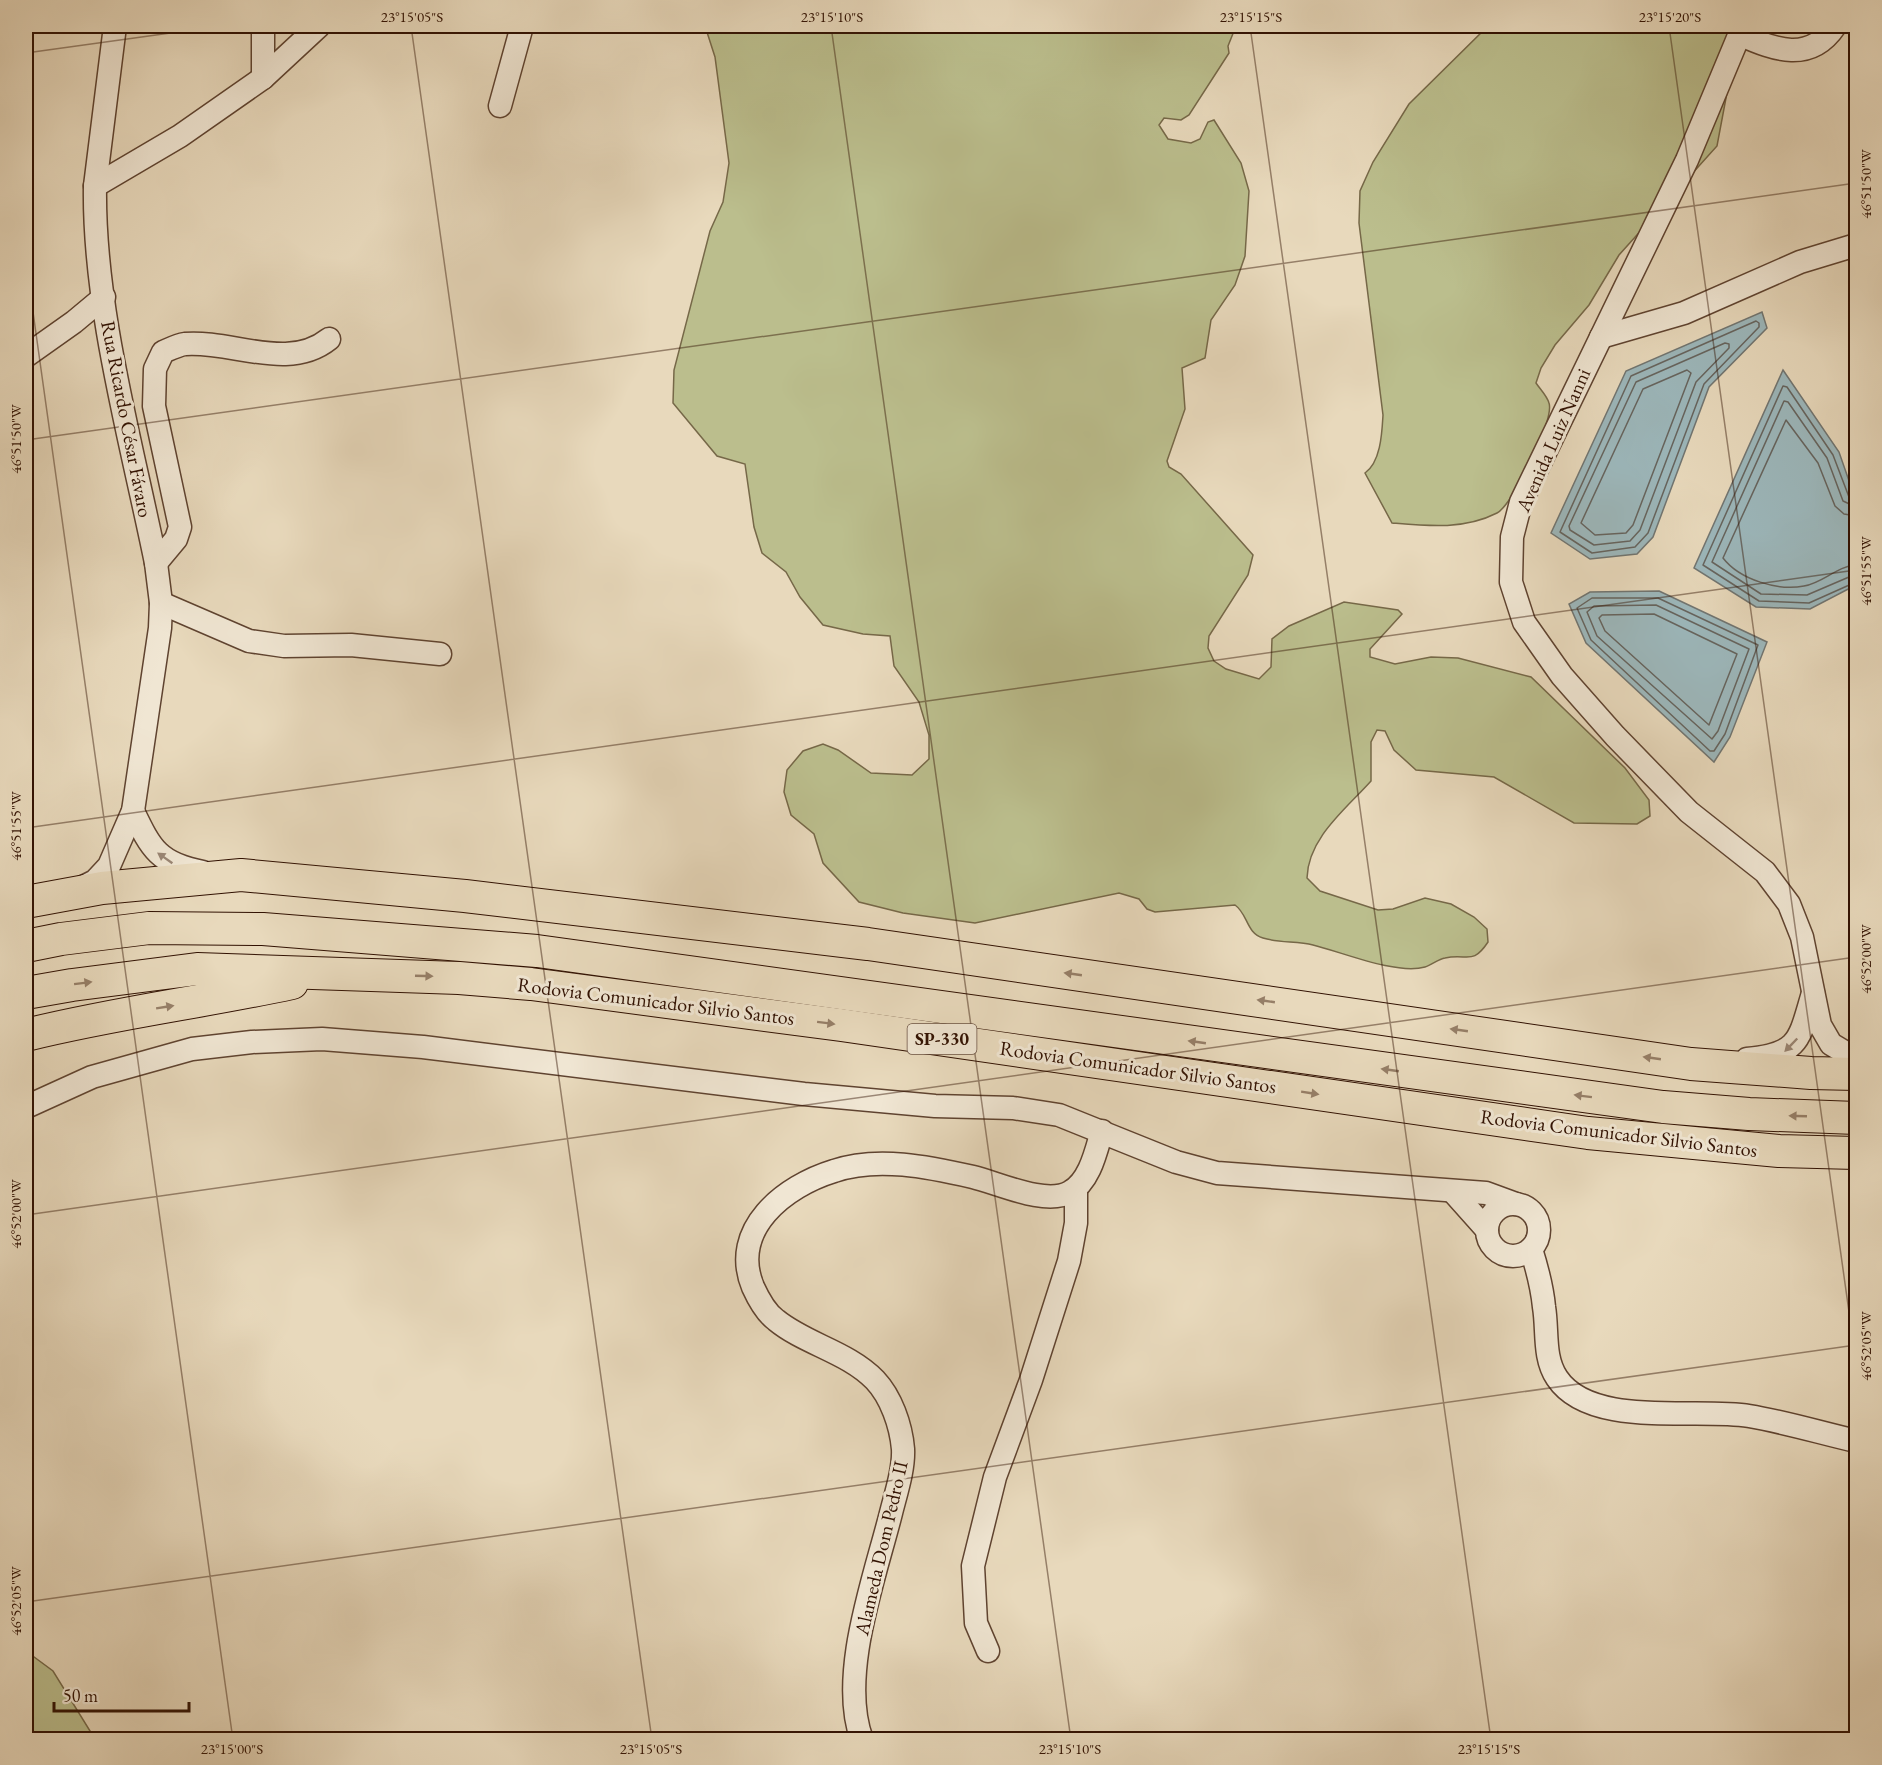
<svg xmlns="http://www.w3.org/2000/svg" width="1882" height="1765" font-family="'EB Garamond',serif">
<rect width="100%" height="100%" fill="#e8d9bc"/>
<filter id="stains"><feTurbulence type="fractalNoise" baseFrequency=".00333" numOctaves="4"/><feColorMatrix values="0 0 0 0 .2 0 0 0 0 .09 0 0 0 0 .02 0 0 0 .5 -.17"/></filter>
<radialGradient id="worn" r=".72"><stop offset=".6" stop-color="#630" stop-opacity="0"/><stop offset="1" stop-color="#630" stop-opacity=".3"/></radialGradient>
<g fill="#bbbe8d" stroke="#766848" stroke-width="1.5">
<path d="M705,26H1236L1228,46L1229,53L1189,115L1181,120L1164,118L1159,125L1168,139L1191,143L1200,139L1208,122L1214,120L1241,163L1249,191L1245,256L1235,285L1211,320L1205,358L1182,368L1185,409L1167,461L1169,467L1181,474L1253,555L1248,575L1209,636L1208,648L1214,661L1226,669L1259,679L1271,667L1272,639L1289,626L1344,602L1398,610L1402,614L1370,649V657L1395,664L1431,657L1458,658L1531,677L1625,768L1649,800L1650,816L1637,824L1574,823L1494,777L1416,770L1394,750L1385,731L1377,730L1371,742V781C1346,809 1308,838 1307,878L1320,891L1378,910L1393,909L1425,898L1451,904L1474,917L1487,929L1488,942C1472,966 1468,953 1445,958C1438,959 1432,965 1425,967C1396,975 1342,952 1313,945C1297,941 1279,943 1263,938C1246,933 1248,914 1235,905L1155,912L1147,909L1139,899L1119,893L975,923L903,913L859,902L823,863L814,834L791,815L784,792L787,770L803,751L823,744L838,750L871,773L912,775L929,759V735L919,702L894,666L890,636L863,634L823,625L800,597L786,572L762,553L754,527L745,464L717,456L673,403L674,370L710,231L723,202L729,163L715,57Z"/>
<path d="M1496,26H1749L1729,82L1717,146L1619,255L1589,305L1555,345L1541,368L1536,383C1540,389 1547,396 1549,403C1555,420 1512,506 1497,513C1464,530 1427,526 1392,523L1365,473C1381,462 1382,432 1383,415L1359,223L1360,191L1373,162L1409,104L1485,29Z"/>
<path d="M26,1651L53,1671L95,1739H26Z"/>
</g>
<g fill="#9cb7bb" stroke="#717571" stroke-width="1.5">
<path d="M1762,312L1767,328L1709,387L1653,537L1637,554L1590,559L1551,533L1626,371Z"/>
<path d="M1783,370L1839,452L1856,501V585L1810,609L1756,607L1694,568Z"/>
<path d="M1659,591L1767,642L1730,737L1714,762L1586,643L1569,604L1590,592Z"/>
</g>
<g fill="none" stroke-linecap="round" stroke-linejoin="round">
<g stroke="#66645e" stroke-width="1.5">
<path d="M1756,321L1759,323V327L1704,384L1648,533L1635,547L1592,553L1560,532L1631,376Z"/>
<path d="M1725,343L1729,344V348L1696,382L1640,530L1630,541L1594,545L1570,530L1569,526L1636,382Z"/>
<path d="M1687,370L1691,373L1633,525L1626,533L1595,535L1581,523L1643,389Z"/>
<path d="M1856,500L1849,497L1833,455L1787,387L1783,386L1703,565L1759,601L1809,603L1856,582"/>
<path d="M1856,507L1843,501L1827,458L1788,402L1784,401L1712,562L1761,594L1807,595L1856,574"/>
<path d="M1856,516L1844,514L1835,506L1818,463L1786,420L1723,558C1740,580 1778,591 1804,586C1823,583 1837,566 1856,565"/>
<path d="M1592,598H1658L1758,645L1725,734L1714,751H1710L1591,640L1577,608Z"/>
<path d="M1656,605L1749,649L1718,731L1712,739L1597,636L1587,612L1594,606Z"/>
<path d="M1654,614L1737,654L1709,725L1605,631L1599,618L1602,615Z"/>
</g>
<g stroke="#5f4330" stroke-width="25">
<g id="minor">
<path d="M263,26V78"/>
<path d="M1743,26L1687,160L1521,502L1512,537L1511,582L1524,622L1562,676L1615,736L1689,812L1765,872L1789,904L1802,937L1820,1025L1831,1044L1856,1059"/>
<path d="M1741,35C1775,50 1810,63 1835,26"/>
<path d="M500,106L522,26"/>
<path d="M95,186L180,136L263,78L319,26"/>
<path d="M1601,337L1684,313L1800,262L1856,245"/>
<path d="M26,356L74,322L104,297"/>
<path d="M156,563L176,539L180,527L154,406L155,369L163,352C170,349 178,345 185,344C232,340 288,372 329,339"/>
<path d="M161,603L249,641L284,646L351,645L440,654"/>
<path d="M133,811C151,849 159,864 203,872"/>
<path d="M79,889L95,881L109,866L133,811L160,628L161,603L156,563C132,444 93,307 95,186L115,26"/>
<path d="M1747,1059C1800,1054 1799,1040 1813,993"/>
<path d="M26,1107L92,1077L192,1049L252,1042L322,1039L423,1047L804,1094L935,1106L1013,1108L1059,1115L1176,1162L1217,1173L1486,1193L1516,1204"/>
<path d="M1454,1193L1487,1230"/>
<circle cx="1513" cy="1230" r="26"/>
<path d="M1531,1249C1537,1268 1542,1286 1544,1307C1548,1331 1543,1357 1557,1378C1591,1429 1697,1407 1749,1416C1785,1422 1821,1433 1856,1441"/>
<path d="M988,1651L976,1623L973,1566L995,1477L1031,1380L1069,1261L1076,1223V1189"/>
<path d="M862,1740C838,1676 875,1577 891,1513C896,1493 904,1469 903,1449C901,1425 891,1397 875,1380C848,1352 805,1344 776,1320C765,1312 758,1298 753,1287C729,1229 785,1186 834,1171C877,1156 929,1167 973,1177C998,1183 1046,1206 1070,1192C1090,1181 1096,1151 1102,1131"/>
</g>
</g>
<g stroke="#311102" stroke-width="34">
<g id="highway">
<path d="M26,902L102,888L241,875L465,896L868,944L1691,1064L1811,1073L1856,1074"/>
<path d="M26,946L61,939L149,928L263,929L537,951L1663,1107L1749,1114L1856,1118"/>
<path d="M26,993L72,985L197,969L459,978L531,984L841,1025L1588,1133L1779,1151L1856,1153"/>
<path d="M26,1035C114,1013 204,1002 292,983"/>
</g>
</g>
<use href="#minor" stroke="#f0e6d3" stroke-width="22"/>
<use href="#highway" stroke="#e8d9bc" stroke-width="32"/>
</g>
<defs><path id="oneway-solid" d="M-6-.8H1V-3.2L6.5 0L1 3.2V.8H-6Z" transform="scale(1.5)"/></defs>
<g fill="#9a8675">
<use href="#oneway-solid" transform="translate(165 858) rotate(-145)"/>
<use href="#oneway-solid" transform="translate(1791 1045) rotate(134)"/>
</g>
<g fill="#967f68">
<use href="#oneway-solid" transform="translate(1073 974) rotate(-172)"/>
<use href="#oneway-solid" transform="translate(424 976) rotate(2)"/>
<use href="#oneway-solid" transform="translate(83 983) rotate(-7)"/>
<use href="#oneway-solid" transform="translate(1266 1001) rotate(-172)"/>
<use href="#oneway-solid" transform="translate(165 1007) rotate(-9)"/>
<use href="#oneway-solid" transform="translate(826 1023) rotate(7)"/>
<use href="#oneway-solid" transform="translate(1459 1030) rotate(-172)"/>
<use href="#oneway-solid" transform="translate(1197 1042) rotate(-172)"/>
<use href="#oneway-solid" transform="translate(1652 1058) rotate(-172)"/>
<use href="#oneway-solid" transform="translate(1390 1070) rotate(-172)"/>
<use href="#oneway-solid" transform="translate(1310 1093) rotate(9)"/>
<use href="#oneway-solid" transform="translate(1583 1096) rotate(-173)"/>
<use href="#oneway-solid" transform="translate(1798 1116) rotate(-178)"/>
</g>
<path fill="none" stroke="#311102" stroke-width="1.5" stroke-opacity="0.45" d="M411,26L652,1740M831,26L1071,1740M1250,26L1491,1740M1669,26L1856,1362M26,53L221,26M26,262L233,1740M26,440L1856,183M26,828L1856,570M26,1215L1856,957M26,1602L1856,1345M1803,1740L1856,1732"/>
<g text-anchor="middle" stroke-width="6" stroke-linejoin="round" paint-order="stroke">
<rect fill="#f0e6d3" stroke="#6a5141" stroke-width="1.5" x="907.5" y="1024" width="69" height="30" rx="4.5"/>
<g font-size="18" font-weight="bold" fill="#311102">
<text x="942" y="1045">SP-330</text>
</g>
<g font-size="20" fill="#311102" stroke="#f0e6d3">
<text transform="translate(127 419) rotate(79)" y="7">Rua Ricardo César Fávaro</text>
<text transform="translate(1553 440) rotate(-66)" y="7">Avenida Luiz Nanni</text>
<text transform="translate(656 1001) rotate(7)" y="7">Rodovia Comunicador Silvio Santos</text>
<text transform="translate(1138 1067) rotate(8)" y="7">Rodovia Comunicador Silvio Santos</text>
<text transform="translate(1619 1133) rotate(7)" y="7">Rodovia Comunicador Silvio Santos</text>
<text transform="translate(881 1548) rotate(-77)" y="7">Alameda Dom Pedro II</text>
</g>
</g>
<rect width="1882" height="1765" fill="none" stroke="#e8d9bc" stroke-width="66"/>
<path d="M54 1702v9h135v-9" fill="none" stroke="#311102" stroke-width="3"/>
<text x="63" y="1702" font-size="18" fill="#311102" stroke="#f0e6d3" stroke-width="4.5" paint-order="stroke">50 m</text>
<rect x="33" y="33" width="1816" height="1699" fill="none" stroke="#311102" stroke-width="2"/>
<g font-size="15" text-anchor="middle" fill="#311102">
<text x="412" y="22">23°15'05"S</text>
<text x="832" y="22">23°15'10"S</text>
<text x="1251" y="22">23°15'15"S</text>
<text x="1670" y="22">23°15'20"S</text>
<text transform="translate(1866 184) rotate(-90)" y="5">46°51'50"W</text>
<text transform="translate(16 439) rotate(-90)" y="5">46°51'50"W</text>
<text transform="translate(1866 571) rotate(-90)" y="5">46°51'55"W</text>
<text transform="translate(16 826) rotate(-90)" y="5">46°51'55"W</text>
<text transform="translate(1866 959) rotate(-90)" y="5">46°52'00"W</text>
<text transform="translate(16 1214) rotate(-90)" y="5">46°52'00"W</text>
<text transform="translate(1866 1346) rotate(-90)" y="5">46°52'05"W</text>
<text transform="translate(16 1601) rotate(-90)" y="5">46°52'05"W</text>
<text x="232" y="1754">23°15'00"S</text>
<text x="651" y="1754">23°15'05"S</text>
<text x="1070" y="1754">23°15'10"S</text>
<text x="1489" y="1754">23°15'15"S</text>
</g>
<rect width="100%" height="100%" filter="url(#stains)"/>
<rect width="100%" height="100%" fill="url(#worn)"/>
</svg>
